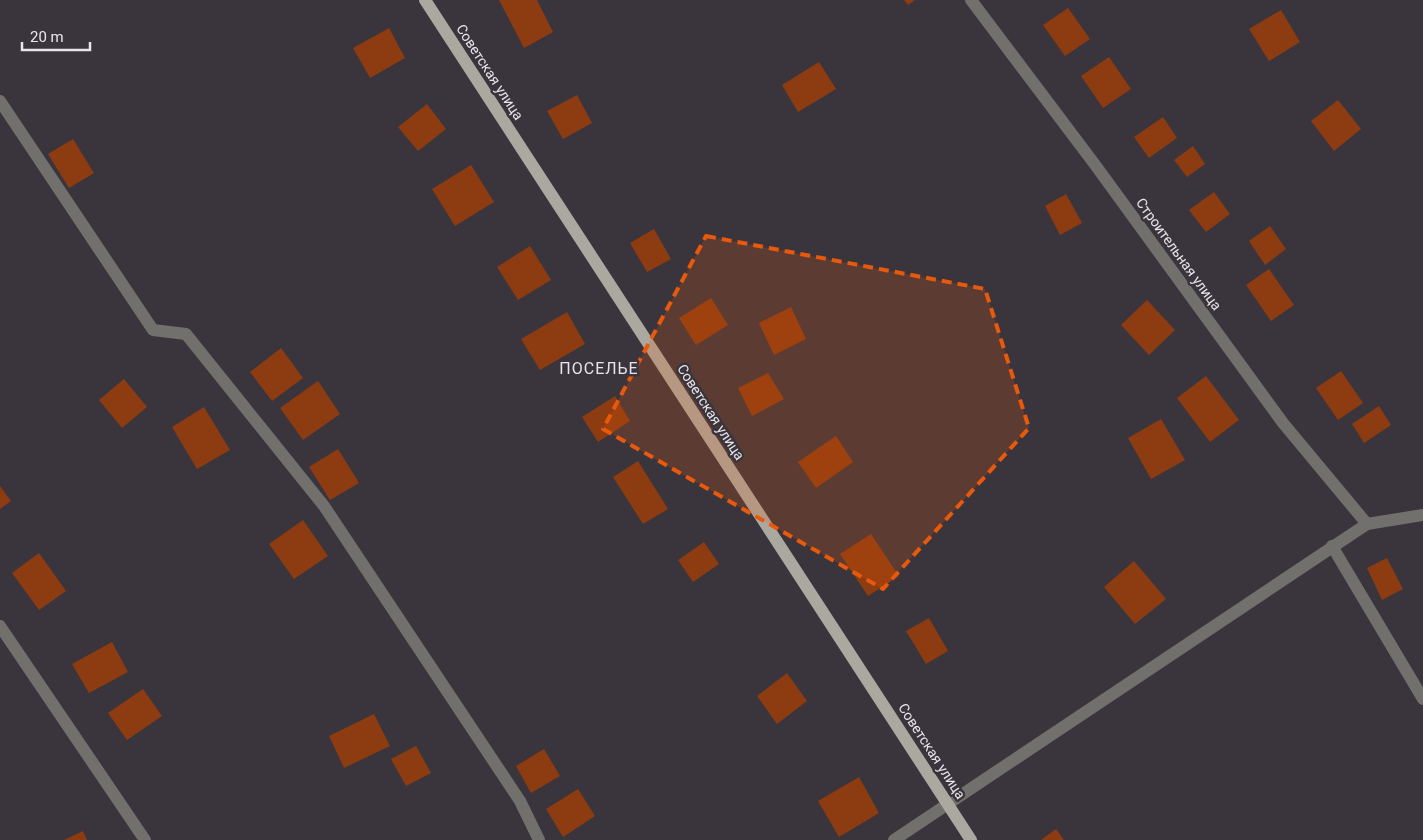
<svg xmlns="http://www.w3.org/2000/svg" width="1423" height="840" font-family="Roboto,sans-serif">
<rect width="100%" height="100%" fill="#3a353c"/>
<g fill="#8d3b11">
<path d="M499,0H537L553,32L524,48Z"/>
<path d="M904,0H915L908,5Z"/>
<path d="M1068,8L1090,39L1065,56L1043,25Z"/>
<path d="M1281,10L1300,42L1269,61L1249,29Z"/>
<path d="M389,28L405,58L370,78L353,48Z"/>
<path d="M1109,57L1131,89L1103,108L1081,76Z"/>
<path d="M819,62L836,89L798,112L782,85Z"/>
<path d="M577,95L592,123L563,139L547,111Z"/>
<path d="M1338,100L1361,129L1334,151L1311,121Z"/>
<path d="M427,104L446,129L418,151L398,127Z"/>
<path d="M1163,117L1177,138L1149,158L1134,137Z"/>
<path d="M73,139L94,173L69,188L48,154Z"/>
<path d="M1193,146L1205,164L1187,177L1174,160Z"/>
<path d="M471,165L494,202L455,226L432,189Z"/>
<path d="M1214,192L1230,214L1206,232L1189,210Z"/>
<path d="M1066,194L1082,223L1060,235L1045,206Z"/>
<path d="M1270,226L1286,249L1265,265L1249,241Z"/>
<path d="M654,229L671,259L647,272L630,243Z"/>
<path d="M530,246L551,280L518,300L497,267Z"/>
<path d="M1269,269L1294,305L1271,321L1246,285Z"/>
<path d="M711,298L728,325L696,345L679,318Z"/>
<path d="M1147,300L1175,330L1149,355L1121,325Z"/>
<path d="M791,307L806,339L774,355L759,323Z"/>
<path d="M567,312L585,344L540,370L521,339Z"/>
<path d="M281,348L303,378L272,401L250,372Z"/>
<path d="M1341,371L1363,403L1338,420L1316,388Z"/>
<path d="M768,373L784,399L752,416L738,388Z"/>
<path d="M1206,376L1239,420L1210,442L1177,398Z"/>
<path d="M124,379L147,407L122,428L99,400Z"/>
<path d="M318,381L340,414L303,440L280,408Z"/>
<path d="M615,396L630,421L598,442L582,417Z"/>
<path d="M1379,406L1391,425L1364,443L1352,424Z"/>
<path d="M204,407L230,450L197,469L172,427Z"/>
<path d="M1161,419L1185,460L1151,479L1128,438Z"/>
<path d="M836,436L853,462L816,488L798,462Z"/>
<path d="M338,449L359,483L330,500L309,467Z"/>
<path d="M638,461L668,509L643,524L613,477Z"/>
<path d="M0,486L11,501L0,509Z"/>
<path d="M303,520L328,556L294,579L269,544Z"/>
<path d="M871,534L899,576L868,596L840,554Z"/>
<path d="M704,542L719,564L693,582L678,560Z"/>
<path d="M39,553L66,591L39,610L12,573Z"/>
<path d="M1387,558L1403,589L1382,600L1367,568Z"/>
<path d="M1134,561L1166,599L1135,624L1104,587Z"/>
<path d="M929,618L948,651L926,664L906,631Z"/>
<path d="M112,642L128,672L89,693L72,664Z"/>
<path d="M787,673L807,701L777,724L757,696Z"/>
<path d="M143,689L162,716L127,740L108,713Z"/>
<path d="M374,714L390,746L344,768L329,736Z"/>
<path d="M416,746L431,773L406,786L391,759Z"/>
<path d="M544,749L560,776L531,793L516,766Z"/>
<path d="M859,777L879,813L839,837L818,801Z"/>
<path d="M578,789L595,816L563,837L546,809Z"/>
<path d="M1056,829L1064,840H1041Z"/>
<path d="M83,831L87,840H64Z"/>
</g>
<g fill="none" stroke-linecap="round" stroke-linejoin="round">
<g stroke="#72706c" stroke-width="12">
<path d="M971,0L1096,166L1283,423L1367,524"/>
<path d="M0,101L153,330L186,334L324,506L520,801L539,840"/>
<path d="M1332,546L1423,699"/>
<path d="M0,626L145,840"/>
<path d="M894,840L1367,524L1423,515"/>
</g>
<path stroke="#aba8a0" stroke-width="12" d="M425,0L971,840"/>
</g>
<path fill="#e8590c" fill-opacity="0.2" stroke="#e8590c" stroke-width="4" stroke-dasharray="10 6" stroke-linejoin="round" d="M706,236L985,289L1029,428L883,589L603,429Z"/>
<g text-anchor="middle" stroke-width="5" stroke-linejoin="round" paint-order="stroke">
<g font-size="14" fill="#e9e6ea" stroke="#3a353c">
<text transform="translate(490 72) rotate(57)" y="5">Советская улица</text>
<text transform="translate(1179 254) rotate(54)" y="5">Строительная улица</text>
<text transform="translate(711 412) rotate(57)" y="5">Советская улица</text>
<text transform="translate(932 751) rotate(57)" y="5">Советская улица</text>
</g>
<g font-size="16" letter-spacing="1" fill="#e8e2eb" stroke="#3a353c">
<text x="599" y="374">ПОСЕЛЬЕ</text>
</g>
</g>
<path d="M22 42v8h68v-8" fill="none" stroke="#e9e6ea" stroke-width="2.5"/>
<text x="30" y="42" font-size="15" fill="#e9e6ea" stroke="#3a353c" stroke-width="4" paint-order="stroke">20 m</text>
</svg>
